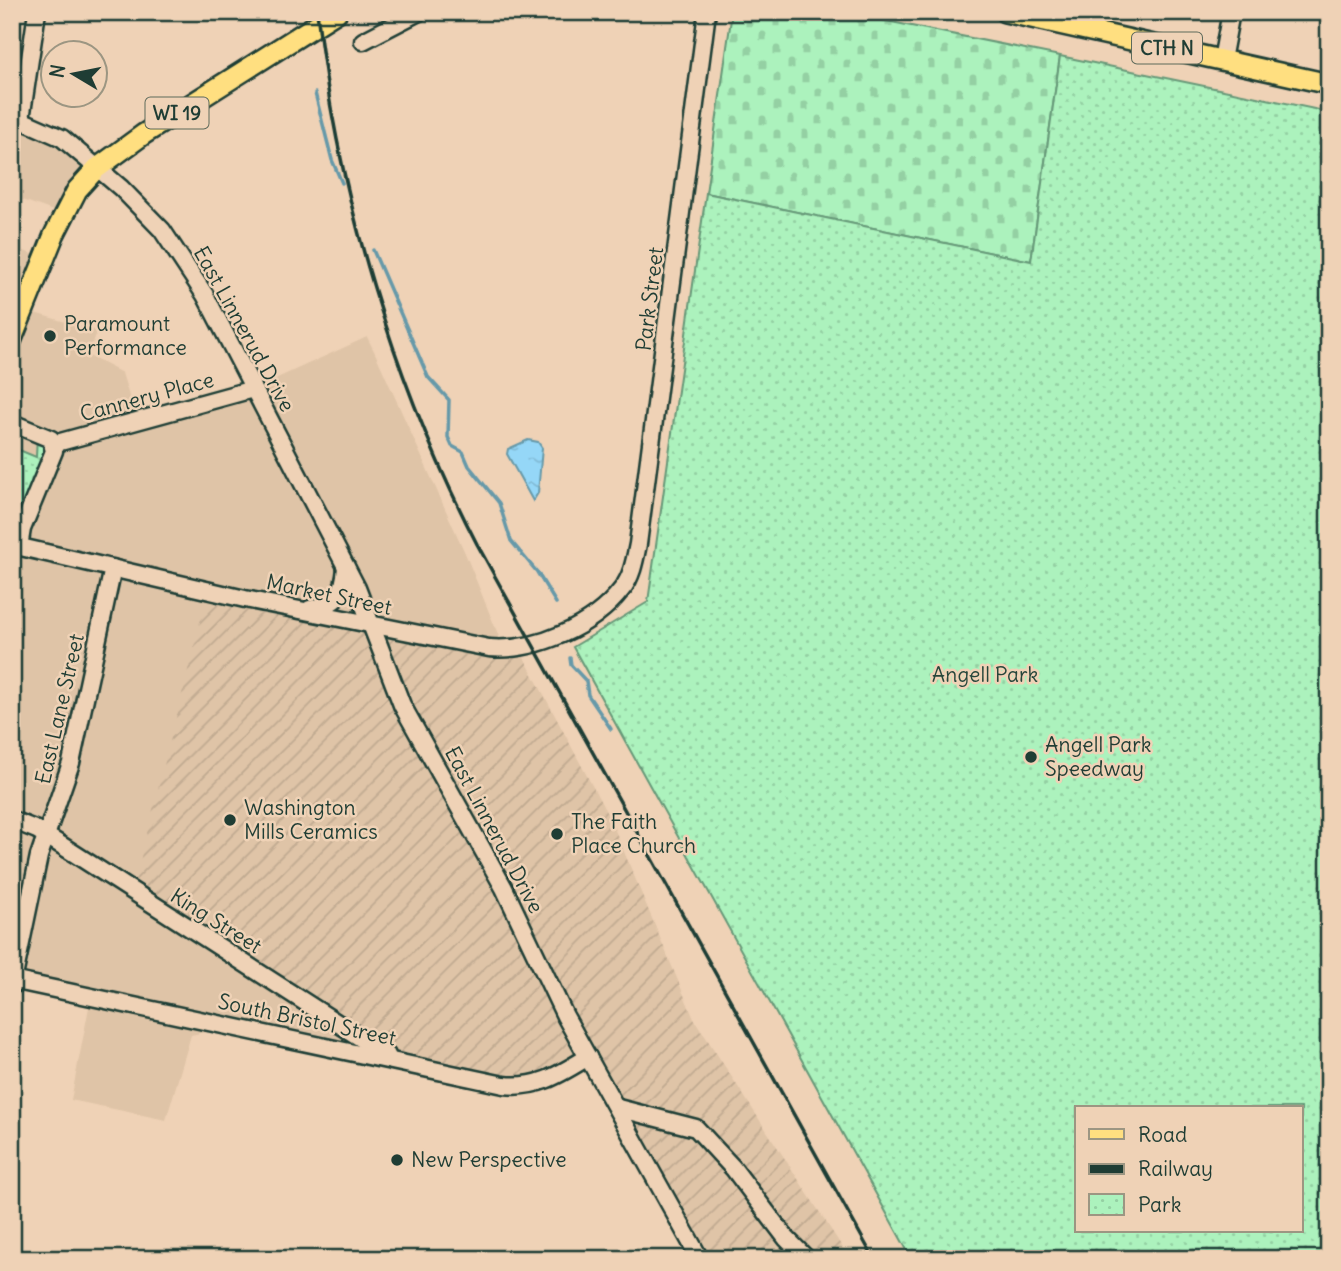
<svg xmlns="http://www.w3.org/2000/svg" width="1341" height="1271" font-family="Delius,sans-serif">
<defs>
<pattern id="industrial-furrows" width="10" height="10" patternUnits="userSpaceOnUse" patternTransform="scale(1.75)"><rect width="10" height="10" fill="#dfc4a7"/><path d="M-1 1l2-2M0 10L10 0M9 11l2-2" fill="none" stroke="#bfa990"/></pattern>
<pattern id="cemetery-stones" width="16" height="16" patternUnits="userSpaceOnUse" patternTransform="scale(1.75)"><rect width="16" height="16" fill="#acf2bd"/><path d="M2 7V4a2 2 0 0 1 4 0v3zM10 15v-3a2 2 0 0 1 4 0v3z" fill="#94d0a3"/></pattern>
<pattern id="park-dots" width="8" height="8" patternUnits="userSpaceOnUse" patternTransform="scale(1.75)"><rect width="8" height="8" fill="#acf2bd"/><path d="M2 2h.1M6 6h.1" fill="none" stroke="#94d0a3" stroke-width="1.8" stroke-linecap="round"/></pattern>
<pattern id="water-ripples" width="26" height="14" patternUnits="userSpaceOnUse" patternTransform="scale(1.75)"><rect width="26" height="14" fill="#95d7f7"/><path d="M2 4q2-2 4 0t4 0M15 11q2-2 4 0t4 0" fill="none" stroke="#80b9d4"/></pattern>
</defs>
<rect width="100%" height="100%" fill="#efd2b6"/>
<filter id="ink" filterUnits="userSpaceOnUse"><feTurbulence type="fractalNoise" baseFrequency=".0143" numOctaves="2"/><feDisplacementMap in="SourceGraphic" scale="14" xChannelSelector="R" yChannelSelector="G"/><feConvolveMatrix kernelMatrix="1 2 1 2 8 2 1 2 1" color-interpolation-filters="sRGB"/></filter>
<g filter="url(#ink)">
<g fill="#dfc4a7">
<path d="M12,116L21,119L96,169L64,215L12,196Z"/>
<path d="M12,246L44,259L24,310L97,331L89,356L122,373L137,422L253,389L367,337L375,353L465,553L504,649L395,1060L234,1026L191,1035L166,1120L71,1100L91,997L12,986Z"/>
</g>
<path fill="url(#industrial-furrows)" d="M208,590L519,648L612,823L694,1019L850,1259H700L588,1058L534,1085L395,1060L132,893Z"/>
<path fill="url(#cemetery-stones)" stroke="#669878" stroke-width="2" d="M732,12H842L1060,56L1031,261L706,193Z"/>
<g fill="url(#park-dots)" stroke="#669878" stroke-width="2" fill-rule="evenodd">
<path d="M1060,56L1329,112V1259H912L573,647L648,602L706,193L1031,261ZM1077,1108H1301V1231H1077Z"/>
<path d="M37,433L51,439L12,545V447L36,457Z"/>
</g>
<path fill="url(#water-ripples)" stroke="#6699a9" stroke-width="2" d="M528,440L538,442L542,448L538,493L533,501L507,454L508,449Z"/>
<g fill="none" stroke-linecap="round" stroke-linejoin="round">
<g stroke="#6699a9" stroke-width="3.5">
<path d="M315,93L332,160L342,183"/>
<path d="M373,250L428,377L449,400L448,437L452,446L463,452L469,466L499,503L511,541L537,572L556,603"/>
<path d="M570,658L571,665L586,681L588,695L611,729"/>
</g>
<g stroke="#1f3d34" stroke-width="21">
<g id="minor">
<path d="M363,41L419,12"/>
<path d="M1222,60L1231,12"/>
<path d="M12,116L62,138L121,188L162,230L205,295L357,588L402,705L504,888L565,1016L700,1259"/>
<path d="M21,119L37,12"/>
<path d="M12,423L51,439L54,451L22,529L19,547"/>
<path d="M53,444L253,389"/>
<path d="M12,545L245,599L489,648C535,652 593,627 622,589C632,577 635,559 638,544L707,12"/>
<path d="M310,609C337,605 344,594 346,567"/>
<path d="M12,820L37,830L61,845L387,1055"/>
<path d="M12,980L504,1085C538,1089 560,1074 588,1057"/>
<path d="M12,986L39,856L71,763L113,568"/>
<path d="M618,1108L696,1128L733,1168L786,1238L807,1259"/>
</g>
</g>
<g stroke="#1f3d34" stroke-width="24">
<g id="major">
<path d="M1005,12L1329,84"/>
<path d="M12,339L54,235L77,190L96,169L144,134L337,12"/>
</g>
</g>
<use href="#minor" stroke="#efd2b6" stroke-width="16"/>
<use href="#major" stroke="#ffdf80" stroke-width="19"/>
<path stroke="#1f3d34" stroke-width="3.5" d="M317,12C338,195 393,381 477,544L874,1259"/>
</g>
</g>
<g fill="#1f3d34" stroke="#efd2b6" stroke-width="2.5">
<circle cx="50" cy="336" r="7"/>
<circle cx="1031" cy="757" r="7"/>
<circle cx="230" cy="820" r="7"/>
<circle cx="557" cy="834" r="7"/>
<circle cx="397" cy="1160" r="7"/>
</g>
<g text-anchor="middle" stroke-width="5" stroke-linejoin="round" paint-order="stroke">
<g fill="#efd2b6" stroke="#5d6a5b" stroke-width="2">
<rect x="1132" y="32.5" width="70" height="31" rx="5"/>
<rect x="145.5" y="97.5" width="63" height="31" rx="5"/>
</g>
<g font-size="19" font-weight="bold" fill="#1f3d34">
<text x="1167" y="55">CTH N</text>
<text x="177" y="120">WI 19</text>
</g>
<g font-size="21" fill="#1f3d34" stroke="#efd2b6">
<text transform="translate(650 299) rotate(-83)" y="7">Park Street</text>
<text transform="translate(244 329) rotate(61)" y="7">East Linnerud Drive</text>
<text transform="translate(147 397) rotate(-15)" y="7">Cannery Place</text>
<text transform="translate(329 595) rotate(12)" y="7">Market Street</text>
<text transform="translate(60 709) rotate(-77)" y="7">East Lane Street</text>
<text transform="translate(494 830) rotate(62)" y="7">East Linnerud Drive</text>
<text transform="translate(216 921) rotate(32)" y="7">King Street</text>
<text transform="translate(307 1020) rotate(12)" y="7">South Bristol Street</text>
</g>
<g font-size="21" fill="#1f3d34" stroke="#efd2b6" text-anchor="start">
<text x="64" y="331">Paramount<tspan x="64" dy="24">Performance</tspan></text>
<text x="1045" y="752">Angell Park<tspan x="1045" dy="24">Speedway</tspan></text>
<text x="244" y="815">Washington<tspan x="244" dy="24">Mills Ceramics</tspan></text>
<text x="571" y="829">The Faith<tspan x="571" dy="24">Place Church</tspan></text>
<text x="411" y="1167">New Perspective</text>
</g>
<g font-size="21" fill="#26463b" stroke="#efd2b6">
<text x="985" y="682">Angell Park</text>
</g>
</g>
<rect width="1341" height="1271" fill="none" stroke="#efd2b6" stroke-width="42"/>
<rect x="21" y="21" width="1299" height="1229" fill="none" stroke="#1f3d34" stroke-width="2.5" filter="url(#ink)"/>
<rect x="1075" y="1106" width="228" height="126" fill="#efd2b6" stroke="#9c9682" stroke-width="2"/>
<rect x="1089" y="1129" width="35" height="10" fill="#ffdf80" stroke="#9c9682" stroke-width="2"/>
<text x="1138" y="1142" font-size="21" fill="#1f3d34">Road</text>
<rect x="1089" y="1164" width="35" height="10" fill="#1f3d34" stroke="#9c9682" stroke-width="2"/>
<text x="1138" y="1176" font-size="21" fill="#1f3d34">Railway</text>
<rect x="1089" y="1194" width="35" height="21" fill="url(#park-dots)" stroke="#9c9682" stroke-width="2"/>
<text x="1138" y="1212" font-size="21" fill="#1f3d34">Park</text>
<g transform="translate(74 74) rotate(280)"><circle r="33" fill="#efd2b6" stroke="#9c9682" stroke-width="2"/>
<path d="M0-5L12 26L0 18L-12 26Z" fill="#1f3d34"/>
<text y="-10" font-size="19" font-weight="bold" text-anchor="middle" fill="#1f3d34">N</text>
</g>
</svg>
